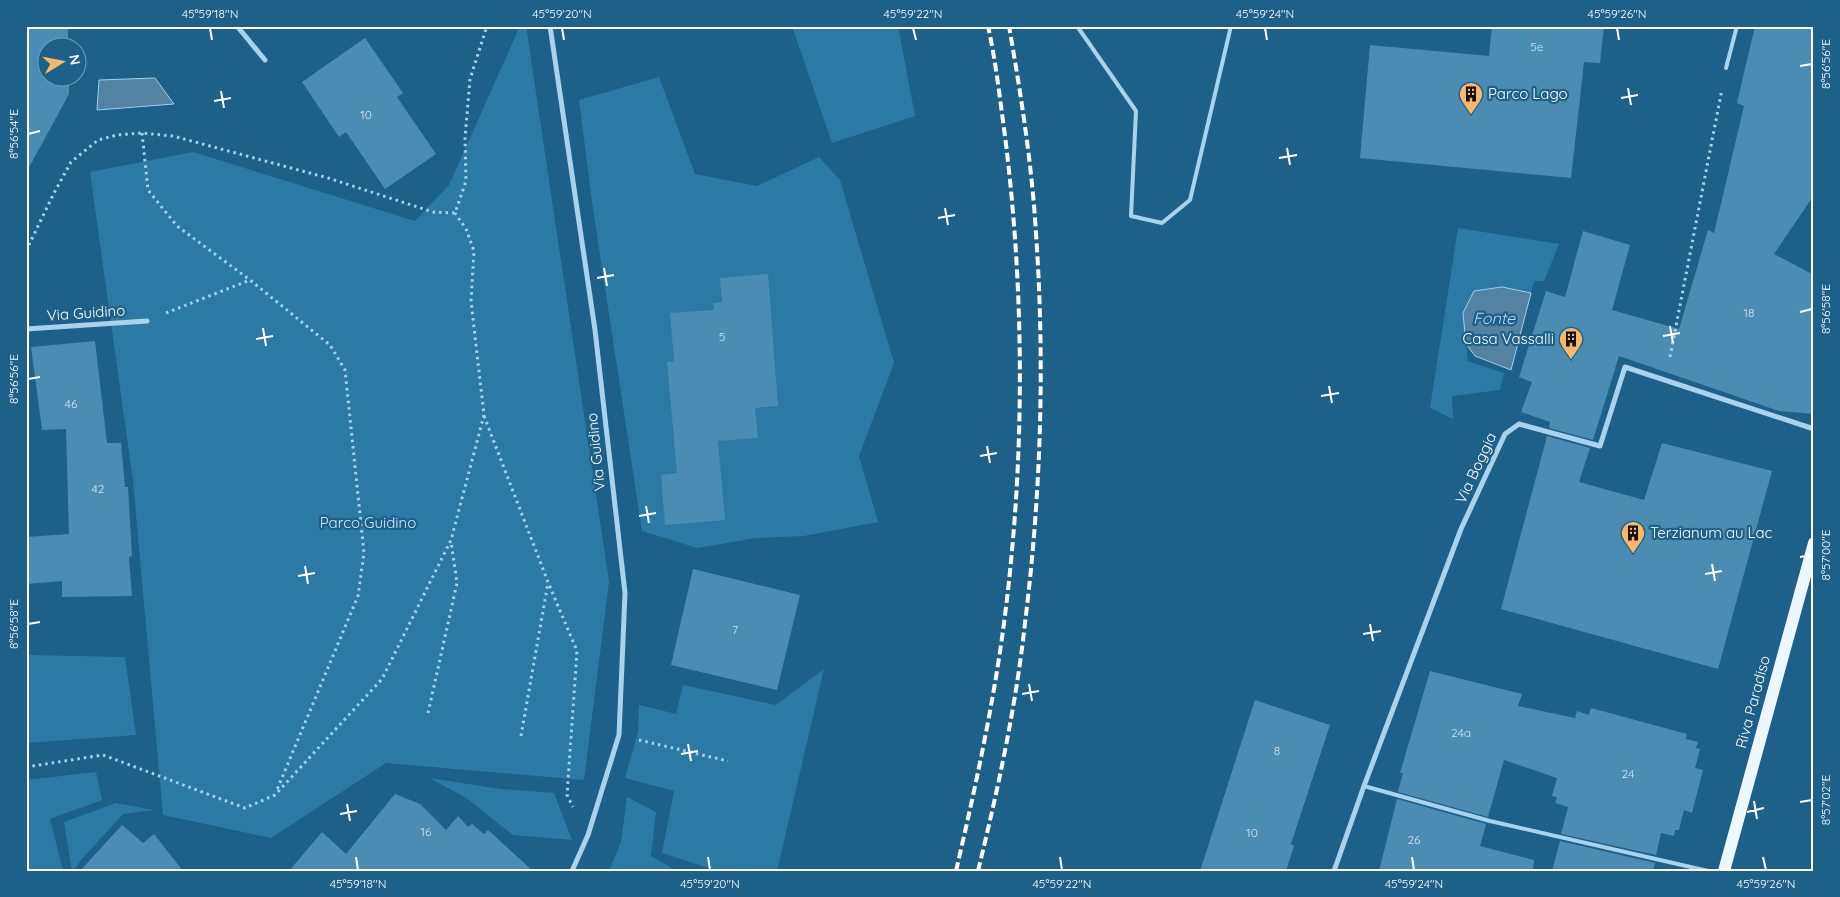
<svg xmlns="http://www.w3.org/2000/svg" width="1840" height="897" font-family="Quicksand,sans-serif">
<rect width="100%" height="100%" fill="#1d608a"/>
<g fill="#2d79a6">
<path d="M520,26H526L609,582L584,780L386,763L271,838L163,815L133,481L90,172L193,152L415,221L449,185Z"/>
<path d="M792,26H898L915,116L832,143Z"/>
<path d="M659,77L695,174L757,186L819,157L840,180L894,363L859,456L878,522L804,536L756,538L697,548L642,531L593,209L579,100Z"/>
<path d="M1458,228L1559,244L1544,281H1534L1531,293L1502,287L1466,344L1468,361L1504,373L1500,390L1452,396L1453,419L1430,408Z"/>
<path d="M26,655L125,657L136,735L26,743Z"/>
<path d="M824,669L777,871H717L662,853L674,791L625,778L638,732L639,705L676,714L683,685L776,705Z"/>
<path d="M96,772L102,800L50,819L63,871H26V780Z"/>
<path d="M429,778L501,789L554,793L572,840L513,835L465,797Z"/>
<path d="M627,797L656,812L651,856L677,871H609L621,842Z"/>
<path d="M116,803L153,810L123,814L80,861L74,871H72L64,822Z"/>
</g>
<g fill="#5383a0" stroke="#9bd0ee">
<path d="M155,78L174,104L97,110L99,80Z"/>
<path d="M1502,287L1531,293L1511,370L1475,356L1466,344L1463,313L1474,291Z"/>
</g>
<g fill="#4a8cb4">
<path d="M26,26H68V48H48V78H69V94L26,173Z"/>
<path d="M1492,26H1604L1600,63L1584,62L1571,178L1360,158L1370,45L1489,56Z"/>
<path d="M1755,26H1814V195L1774,254L1814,275V414L1779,411L1619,356L1593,440L1549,428L1550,422L1521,412L1532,382L1519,377L1546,291L1565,297L1583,231L1630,245L1612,310L1679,329L1708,230L1714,233L1744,106L1737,103Z"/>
<path d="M365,38L403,93L397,97L436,154L385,189L346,132L339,137L302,82Z"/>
<path d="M768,274L778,406L755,408L758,438L718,441L725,520L665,525L661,475L677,473L667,362L674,361L670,313L714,310L713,303L722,302L720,278Z"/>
<path d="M95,341L107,443H121L125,487H128L132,556L129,557L132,596L62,597V581L26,584V537L69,534L66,429L42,430L31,347Z"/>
<path d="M1547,436L1590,448L1579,482L1644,500L1662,443L1772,471L1718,669L1501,609Z"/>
<path d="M693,569L800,595L777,690L671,665Z"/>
<path d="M1430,671L1522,694L1518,706L1575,718L1577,711L1589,715L1591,708L1687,734L1686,739L1698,742L1696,748L1700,749L1695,768L1703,770L1692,813L1684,810L1679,830H1675L1674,836L1661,833L1656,855L1561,834L1568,807L1555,803L1557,797L1552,796L1557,778L1504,760L1488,817L1398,792L1403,773H1400Z"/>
<path d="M1255,700L1330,725L1291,844L1294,846L1286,871H1200Z"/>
<path d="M395,794L420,804L446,830L458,816L468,827L472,824L484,834L488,830L533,871H289L322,832L346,854Z"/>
<path d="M1397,799L1486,824L1480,846L1534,860L1533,871H1379Z"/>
<path d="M122,825L143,843L154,834L183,871H80Z"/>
<path d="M1560,841L1655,863L1653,871H1552Z"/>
</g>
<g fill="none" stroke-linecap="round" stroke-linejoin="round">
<g stroke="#a8d3ec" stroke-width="3" stroke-dasharray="2.5 4" stroke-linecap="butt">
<path d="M142,133L148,190L177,226L250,280L330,345L345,370L364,553L358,596L276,792"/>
<path d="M26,251L54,193L71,162L98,140L117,135L142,133L173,136L328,178L433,212L455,213L466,181L465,138L470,79L487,26"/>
<path d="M166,313L250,280"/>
<path d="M1670,357L1722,89"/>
<path d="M484,416L548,582L577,651L567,795L573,807"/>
<path d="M428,713L457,583L451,541"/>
<path d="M521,736L548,583"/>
<path d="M639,740L728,761"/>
<path d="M26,767L103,755L245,808L275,795L382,679L451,540L484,415L471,301L474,251L466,229L455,213"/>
</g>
<g stroke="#a8d3ec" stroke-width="4">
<path d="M1077,26L1136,111L1131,216L1162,223L1190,200L1231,26"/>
<path d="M1726,68L1737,26"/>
<path d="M1364,786L1490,821L1708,871"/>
</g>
<g stroke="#a8d3ec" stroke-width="5">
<path d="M237,26L265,60"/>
<path d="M550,26L595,330L625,593L619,735L588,835L572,871"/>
<path d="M26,329L147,321"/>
<path d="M1334,871L1364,786L1461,529L1505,434L1519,424L1600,446L1625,367L1814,429"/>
</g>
<path stroke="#edf7ff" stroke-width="12" d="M1724,871L1814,543"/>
<g stroke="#fff" stroke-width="4" stroke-dasharray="9 4" stroke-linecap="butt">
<path d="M956,871C975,789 993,707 1004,623C1025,462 1025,297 1005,136C1000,100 996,62 988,26"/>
<path d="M978,871C998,789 1016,706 1025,623C1041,494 1045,363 1036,234C1032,165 1021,95 1009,26"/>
</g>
</g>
<path fill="none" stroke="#fff" stroke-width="2" d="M210,28L212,40M562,28L564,40M913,28L916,40M1265,28L1267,40M1617,28L1619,40M1800,66L1812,64M1628,88L1631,105M221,91L224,108M1621,98L1638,95M214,101L231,98M28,134L40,131M1287,148L1290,165M1279,158L1297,155M945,208L948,225M938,218L955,215M604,268L607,286M597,278L614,275M1800,312L1812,309M1670,326L1673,343M263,328L266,346M1663,336L1680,333M256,339L273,336M28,379L40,377M1329,386L1332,403M1321,396L1339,393M987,446L990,463M980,456L997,453M646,506L649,523M639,516L656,513M1800,557L1812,555M1712,564L1715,581M305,566L308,584M1705,574L1722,571M298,576L315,573M28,624L40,622M1370,624L1373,641M1363,634L1381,631M1029,684L1032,701M1022,694L1039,691M688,744L691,761M681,754L698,751M1754,801L1757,819M1800,802L1812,800M347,804L350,821M1747,812L1764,808M340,814L357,811M356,857L358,870M708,857L710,870M1060,857L1062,870M1412,857L1414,870M1763,857L1766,870"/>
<defs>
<g id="building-pin" transform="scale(1.25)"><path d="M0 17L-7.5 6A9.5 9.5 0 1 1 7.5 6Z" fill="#fcb766" stroke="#1d608a"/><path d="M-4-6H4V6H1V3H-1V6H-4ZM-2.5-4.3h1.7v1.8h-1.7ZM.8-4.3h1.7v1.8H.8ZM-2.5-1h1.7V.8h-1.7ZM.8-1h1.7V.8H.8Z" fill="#111"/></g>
</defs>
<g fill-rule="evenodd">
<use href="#building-pin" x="1471" y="94"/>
<use href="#building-pin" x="1571" y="339"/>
<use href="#building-pin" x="1633" y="533"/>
</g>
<g text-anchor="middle" stroke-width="4.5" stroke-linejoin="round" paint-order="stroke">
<g font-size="12" fill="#d2e2ec">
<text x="1537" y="51">5e</text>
<text x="366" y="119">10</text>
<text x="1749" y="317">18</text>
<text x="722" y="341">5</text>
<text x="71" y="408">46</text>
<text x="98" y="493">42</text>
<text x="735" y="634">7</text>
<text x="1461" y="737">24a</text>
<text x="1277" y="755">8</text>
<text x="1628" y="778">24</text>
<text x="426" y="836">16</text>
<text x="1252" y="837">10</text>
<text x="1414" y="844">26</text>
</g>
<g font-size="15" fill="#fff" stroke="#1d608a" text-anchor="start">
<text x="1488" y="99">Parco Lago</text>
<text x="1554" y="344" text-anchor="end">Casa Vassalli</text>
<text x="1650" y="538">Terzianum au Lac</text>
</g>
<g font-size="15" fill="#fff" stroke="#1d608a">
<text transform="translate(86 313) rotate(-4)" y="5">Via Guidino</text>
<text transform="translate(596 452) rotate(-96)" y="5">Via Guidino</text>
<text transform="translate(1476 468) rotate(-65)" y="5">Via Boggia</text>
<text transform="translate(1753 702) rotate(-75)" y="5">Riva Paradiso</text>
</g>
<g font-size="15" fill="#cde9f9" stroke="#1d608a">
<text x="368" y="528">Parco Guidino</text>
</g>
<g font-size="16" font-style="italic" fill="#b4dcf3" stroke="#1d608a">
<text x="1494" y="324">Fonte</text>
</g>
</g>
<rect width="1840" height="897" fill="none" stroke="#1d608a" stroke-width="55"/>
<g transform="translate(62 62) rotate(80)"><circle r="24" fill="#1d608a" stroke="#77a0b9"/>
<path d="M0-4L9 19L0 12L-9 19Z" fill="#fcb766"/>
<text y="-8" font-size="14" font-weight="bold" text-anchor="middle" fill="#ffffff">N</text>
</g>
<rect x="28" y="28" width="1784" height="842" fill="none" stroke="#fff" stroke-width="2"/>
<g font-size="12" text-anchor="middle" fill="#fff">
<text x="210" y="18">45°59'18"N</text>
<text x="562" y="18">45°59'20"N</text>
<text x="913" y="18">45°59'22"N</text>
<text x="1265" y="18">45°59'24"N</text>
<text x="1617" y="18">45°59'26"N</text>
<text transform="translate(1826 64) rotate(-90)" y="4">8°56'56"E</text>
<text transform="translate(14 134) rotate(-90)" y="4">8°56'54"E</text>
<text transform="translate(1826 309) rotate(-90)" y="4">8°56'58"E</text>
<text transform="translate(14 379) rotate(-90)" y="4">8°56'56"E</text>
<text transform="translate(1826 555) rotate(-90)" y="4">8°57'00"E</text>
<text transform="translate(14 624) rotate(-90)" y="4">8°56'58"E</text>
<text transform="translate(1826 800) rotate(-90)" y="4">8°57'02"E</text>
<text x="358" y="888">45°59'18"N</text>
<text x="710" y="888">45°59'20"N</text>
<text x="1062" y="888">45°59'22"N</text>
<text x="1414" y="888">45°59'24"N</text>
<text x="1766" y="888">45°59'26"N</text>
</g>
</svg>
